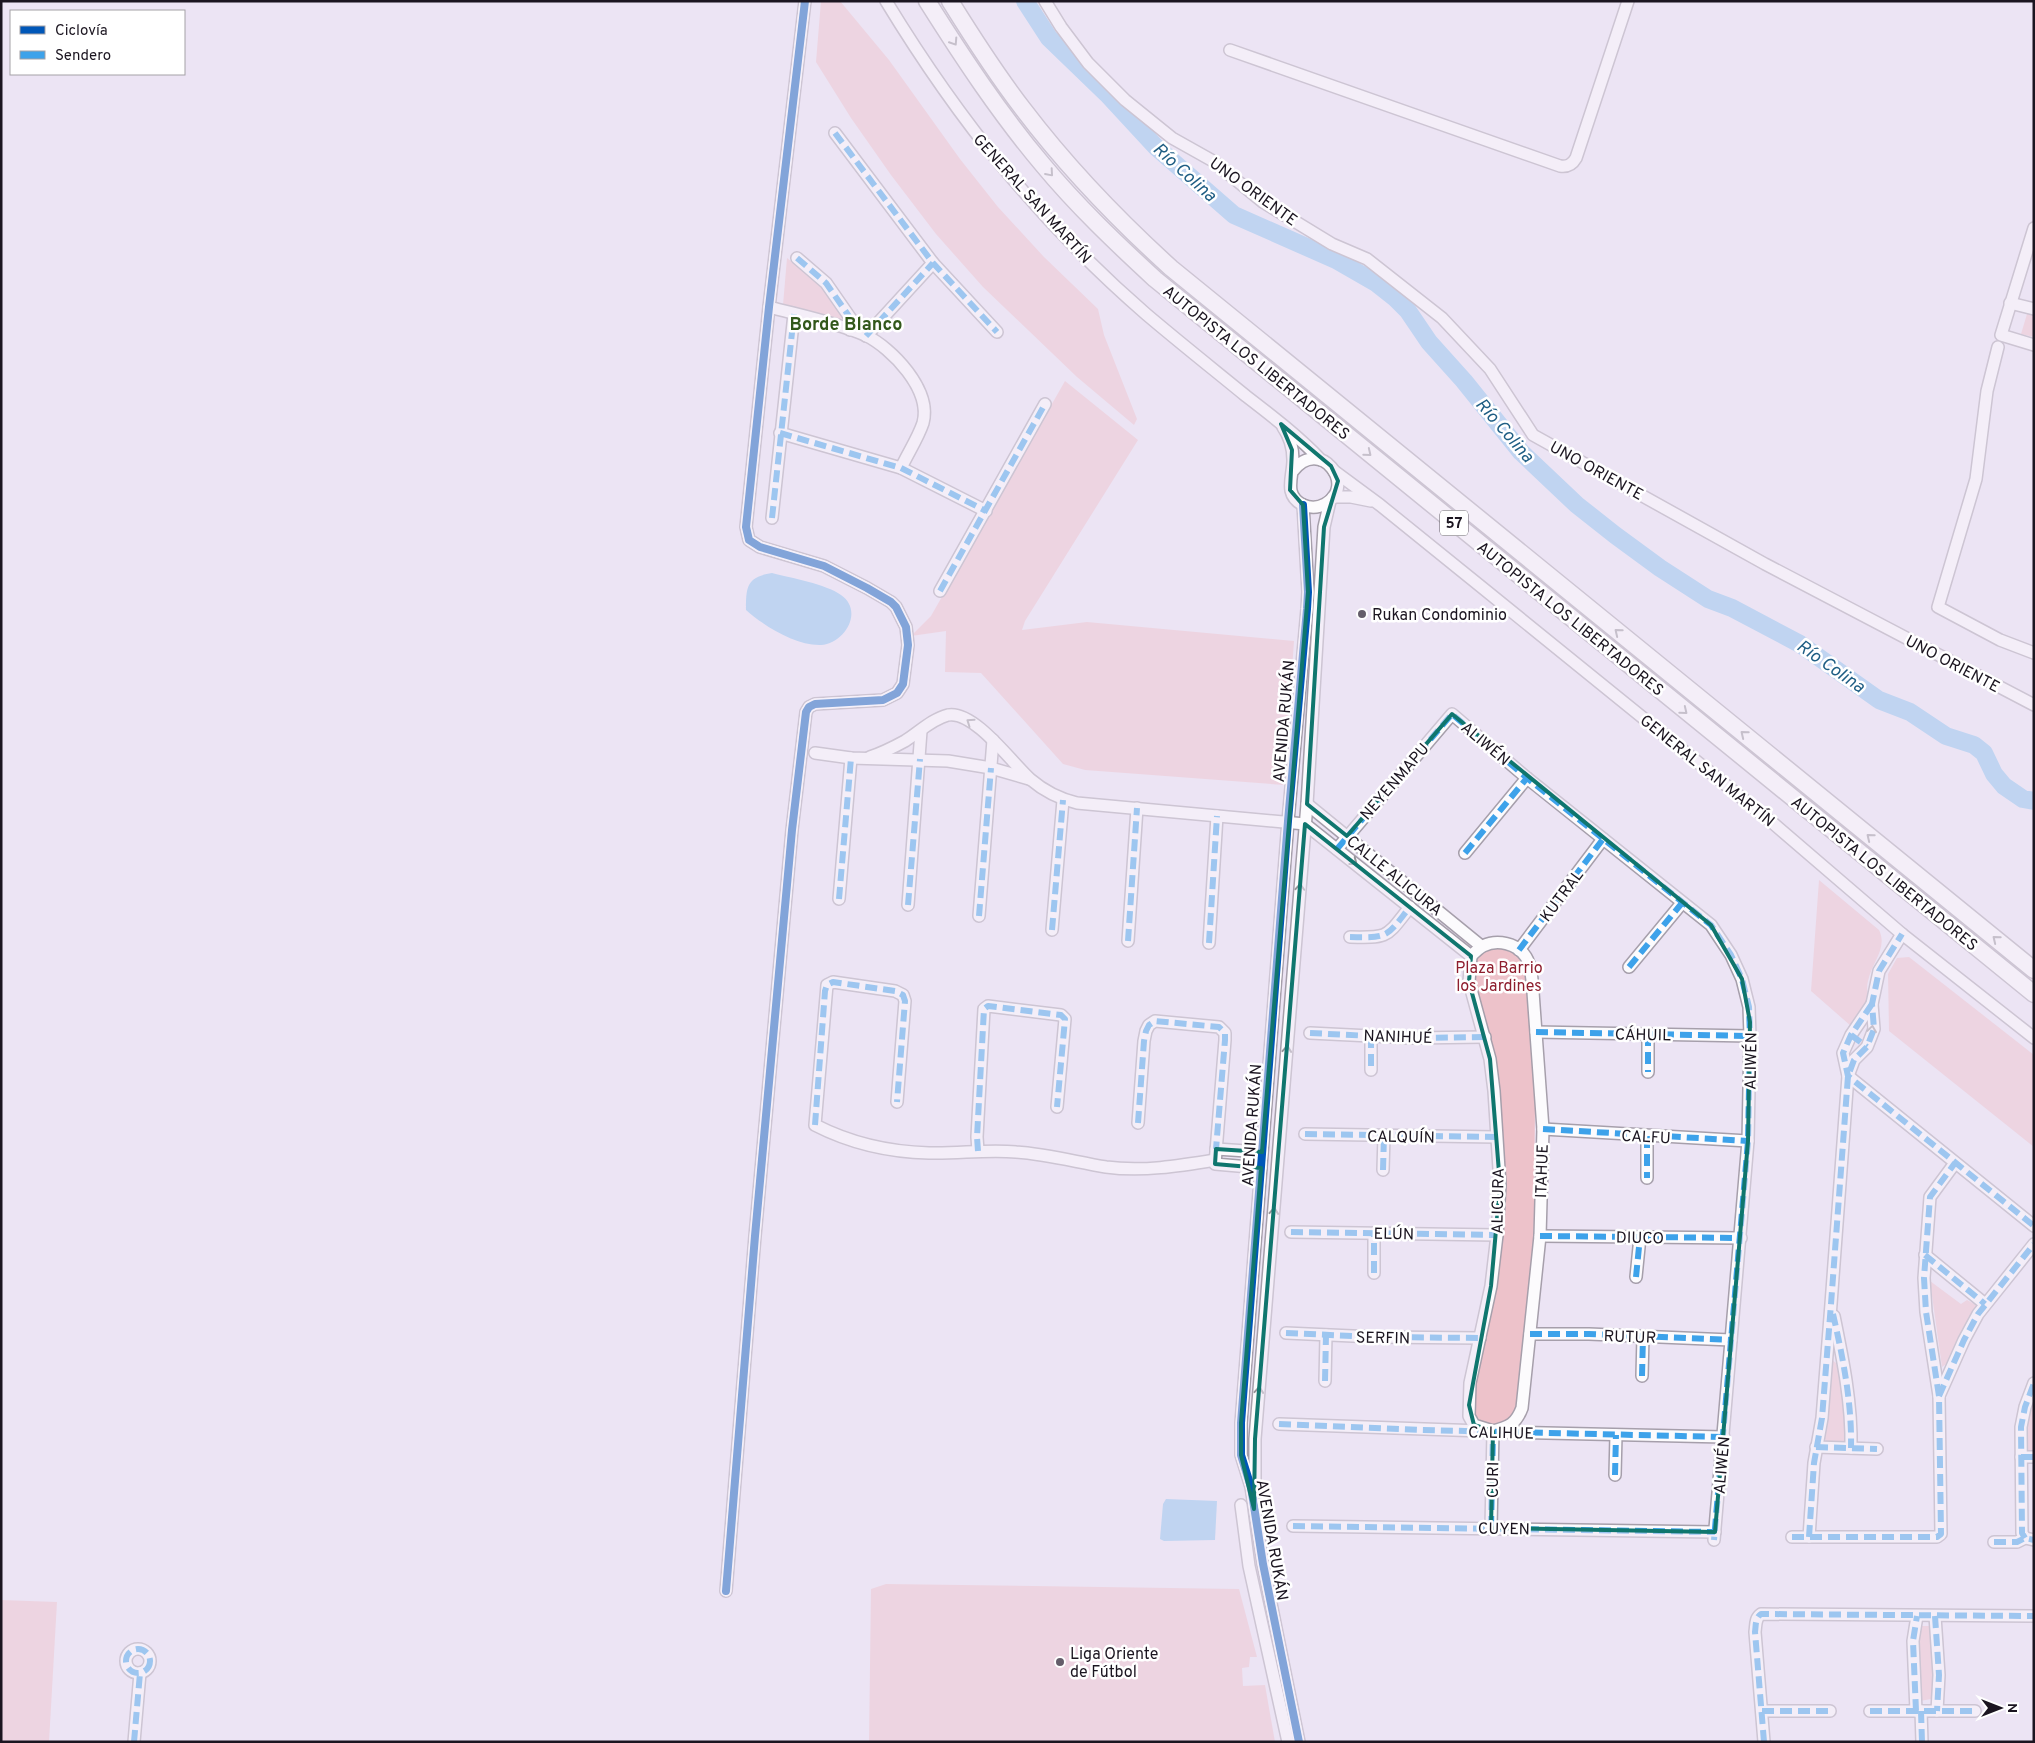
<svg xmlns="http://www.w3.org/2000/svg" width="2035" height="1743" font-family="Overpass,sans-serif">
<rect width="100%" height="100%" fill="#ece4f4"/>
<g fill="#edc2ca">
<path d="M821,1H840L889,60L960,159L998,207L1044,257L1098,309L1104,335L1137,419L1134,425L1077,377L983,287L936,234L891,175L851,118L816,62Z"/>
<path d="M787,258L822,286L845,320L844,325L783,305Z"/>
<path d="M2027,314L2034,315V337L2021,334Z"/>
<path d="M1065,381L1138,440L1025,621L1022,630L1087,622L1294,641L1284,785L1085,770L1063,764L981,673L945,672L946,631L911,636L931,616Z"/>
<path d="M1819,880L1879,930C1888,948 1872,962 1868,981C1866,988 1868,995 1869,1001L1851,1026L1811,991Z"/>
<path d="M1499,945L1515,950L1523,960L1532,1035L1535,1105L1533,1304L1526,1371L1513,1422L1487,1427L1476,1416L1475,1386L1484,1348L1500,1263L1504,1180L1494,1058L1474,977L1477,959L1487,949Z"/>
<path d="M1909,957L2034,1055V1147L1889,1031L1888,974L1897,958Z"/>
<path d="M1930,1281L1961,1304L1967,1300L1976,1305V1310L1963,1330L1949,1362L1942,1367Z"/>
<path d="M1832,1360L1836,1363L1844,1399L1845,1440L1843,1443H1827L1825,1439Z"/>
<path d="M2034,1393V1453L2026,1450L2025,1429Z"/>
<path d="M886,1584L1239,1589L1257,1657H1250L1249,1667L1242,1668L1243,1686L1265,1685L1275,1742H869L871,1589Z"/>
<path d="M1,1600L57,1602L49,1742H1Z"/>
<path d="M1919,1626H1929C1938,1653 1937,1672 1931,1699L1920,1701L1918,1639Z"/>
</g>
<g fill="#89c2ee">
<path d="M772,573C791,578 826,584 841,595C864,611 845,643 821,645C796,646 764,626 746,610C746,586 747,577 772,573Z"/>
<path d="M1166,1499L1217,1501L1215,1540L1164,1541L1160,1539L1163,1504Z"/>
</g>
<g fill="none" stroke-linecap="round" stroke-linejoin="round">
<path stroke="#89c2ee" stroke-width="18" d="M1025,1L1049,38L1107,94L1156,147L1234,215L1336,260L1376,283L1395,298L1408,311L1429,342L1464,381L1521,452L1577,505L1615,535L1660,568L1708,599L1732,608L1800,644L1879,700L1910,712L1946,736L1974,745L1984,753L1994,774L2004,786L2023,799L2034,801"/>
<g stroke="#a69fab" stroke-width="14">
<g id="minor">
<path d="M886,1C959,121 1040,222 1146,314C1179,342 1213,369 1246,396C1272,416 1298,436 1321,460"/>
<path d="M1045,1L1061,27L1088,63L1125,100L1172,138L1213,161L1263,202L1332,244L1367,259L1442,318L1490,369L1533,435L1765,564L2034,705"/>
<path d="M1230,50L1560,166C1567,167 1572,165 1576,158L1628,1"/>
<path d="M835,133L933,263L997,332"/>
<path d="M2034,228L2001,335L2034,345"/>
<path d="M797,258L826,283L851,319L850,330"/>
<path d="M2010,303L2034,309"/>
<path d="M769,307C799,315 838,323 865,335C892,348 932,390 923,423C918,438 908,453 901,468"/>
<path d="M866,336L933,263"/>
<path d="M1998,347L1987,391L1976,479L1938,607L2000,640L2034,653"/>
<path d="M1283,427C1290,437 1293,448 1293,460C1293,477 1283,495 1303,505C1310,508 1318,508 1325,504C1358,486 1320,436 1293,471"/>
<path d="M780,433L901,468L986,511"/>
<path d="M1334,471L1380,505L1479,585L1774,824L1902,934L2034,1038"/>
<path d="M1333,497H1351L1371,501"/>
<path d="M772,518L794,314"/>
<path d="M940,591L1045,404"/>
<path d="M815,753L851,758L948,761L991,768L1029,779"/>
<path d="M870,757C882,753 894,747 905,741C918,733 932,719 948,715C974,710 1012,763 1030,779C1044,791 1060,799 1077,803L1305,824L1471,956"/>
<path d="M1307,804L1481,946"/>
<path d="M1337,849L1452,714L1527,778L1711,925L1731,955L1742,979L1749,1007L1750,1036L1748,1141L1714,1540"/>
<path d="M1465,853L1527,778"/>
<path d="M839,899L851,758"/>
<path d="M908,905L921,731"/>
<path d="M979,916L993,740"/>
<path d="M1052,930L1063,800"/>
<path d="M1350,937C1390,938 1386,937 1410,907"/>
<path d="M1128,941L1137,808"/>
<path d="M1209,943L1217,816"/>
<path d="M1519,950L1603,839"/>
<path d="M1471,956C1475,952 1479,948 1483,946C1497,939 1517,943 1526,957C1532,967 1532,981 1533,992L1543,1129L1540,1236L1522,1408C1516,1424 1509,1427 1493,1431"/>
<path d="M1471,956L1469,982L1490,1059L1494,1091L1500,1185L1497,1235L1491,1286L1470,1383L1469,1416L1474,1425L1493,1431"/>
<path d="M1629,967L1682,903"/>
<path d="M1872,1004L1851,1035L1843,1053L1848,1076L2034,1226"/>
<path d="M1536,1032L1750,1036"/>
<path d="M1310,1033L1411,1038L1485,1037"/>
<path d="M1648,1034V1072"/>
<path d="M1371,1036V1070"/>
<path d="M897,1102L905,1001L903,995L895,991L833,982L827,985L815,1125C850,1143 890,1152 929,1153C958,1154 987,1149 1016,1152C1046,1154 1076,1162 1106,1167C1142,1172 1179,1166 1215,1160"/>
<path d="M1138,1123L1144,1041L1146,1031L1149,1025L1155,1021L1219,1027L1225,1033V1040L1215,1164L1261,1168"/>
<path d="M1543,1129L1748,1141"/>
<path d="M1305,1134L1496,1137"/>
<path d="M1647,1136V1178"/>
<path d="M1216,1149L1262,1152"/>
<path d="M978,1151L977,1137L984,1009L988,1006L1061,1015L1065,1019L1057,1107"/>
<path d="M1383,1170L1384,1135"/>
<path d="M1291,1232L1497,1235"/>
<path d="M1540,1236L1741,1238"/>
<path d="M1925,1255L1985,1304"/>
<path d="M1374,1273V1233"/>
<path d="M1636,1277L1640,1237"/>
<path d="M1834,1316C1843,1360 1852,1404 1851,1448"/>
<path d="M1286,1333L1375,1337L1480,1338"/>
<path d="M1530,1334H1589L1731,1340"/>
<path d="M1642,1376L1643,1336"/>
<path d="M1325,1381L1326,1335"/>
<path d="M1939,1396L1964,1340L1978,1314L2034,1244"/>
<path d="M1279,1424L1482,1431"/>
<path d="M1503,1432L1724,1437"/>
<path d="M1816,1447L1877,1449"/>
<path d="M2021,1457H2034"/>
<path d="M1615,1475L1616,1435"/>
<path d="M1255,1489V1439L1307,804L1324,527L1330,501"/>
<path d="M1241,1505L1249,1566L1288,1742"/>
<path d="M1293,1526L1715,1532"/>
<path d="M1491,1528L1493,1431"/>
<path d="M1792,1537H1937L1941,1534L1939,1396L1926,1312L1924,1278L1930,1197L1955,1163"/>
<path d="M1809,1537L1814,1463L1822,1418L1831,1304L1848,1076L1854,1060L1867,1047L1874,1029L1872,1004L1879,971L1902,934"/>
<path d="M2025,1538L2022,1533L2021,1427L2025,1407L2034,1383"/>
<path d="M1994,1542H2017L2025,1538L2034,1540"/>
<path d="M726,1591L755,1236L792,830L806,712L809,707L815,704L883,700L897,693L903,684L908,645L906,627L896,607L891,602L867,588L824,566L760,547L749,540L746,527L769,307L805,1"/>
<path d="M1935,1616L1939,1675L1937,1711"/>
<circle cx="138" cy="1661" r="12"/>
<path d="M1762,1711H1830"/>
<path d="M1870,1711H1975"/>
<path d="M1916,1711L1913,1641L1917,1616"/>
<path d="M1921,1711L1922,1742"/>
<path d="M134,1742L140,1673"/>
<path d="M1299,1742L1263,1564L1251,1487L1241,1455V1423L1288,821L1307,609L1308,592L1303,505"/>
<path d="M1764,1742L1755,1632C1756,1625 1755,1618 1761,1614L2034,1616"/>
</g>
</g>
<g stroke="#a69fab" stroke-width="19">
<g id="highway">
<path d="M927,1C963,58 1000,114 1043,165C1077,206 1116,243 1155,279L2034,994"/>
<path d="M950,1C973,38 996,74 1023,109C1067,167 1117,219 1171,268L2034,970"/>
</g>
</g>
<use href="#minor" stroke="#fcfbfd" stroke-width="11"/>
<use href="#highway" stroke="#fcfbfd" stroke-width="16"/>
<g stroke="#3da2ea" stroke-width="6" stroke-dasharray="12 6" stroke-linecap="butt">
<path d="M835,133L933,263L997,332"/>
<path d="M797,258L826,283L851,319L850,330"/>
<path d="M866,336L933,263"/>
<path d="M780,433L901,468L986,511"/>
<path d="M772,518L794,314"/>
<path d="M940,591L1045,404"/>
<path d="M1337,849L1452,714L1527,778L1711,925L1731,955L1742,979L1749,1007L1750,1036L1748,1141L1714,1540"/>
<path d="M1465,853L1527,778"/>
<path d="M839,899L851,758"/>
<path d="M908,905L920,759"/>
<path d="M979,916L991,768"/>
<path d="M1052,930L1063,800"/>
<path d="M1350,937C1390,938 1386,937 1410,907"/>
<path d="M1128,941L1137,808"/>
<path d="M1209,943L1217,816"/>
<path d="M1519,950L1603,839"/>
<path d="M1629,967L1682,903"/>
<path d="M1872,1004L1851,1035L1843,1053L1848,1076L2034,1226"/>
<path d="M1536,1032L1750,1036"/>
<path d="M1310,1033L1411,1038L1485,1037"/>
<path d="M1648,1034V1072"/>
<path d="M1851,1035L1867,1047"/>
<path d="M1371,1036V1070"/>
<path d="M1138,1123L1144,1041L1146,1031L1149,1025L1155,1021L1219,1027L1225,1033V1040L1216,1149"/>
<path d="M815,1125L825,991L827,985L833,982L895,991L903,995L905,1001L897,1102"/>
<path d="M1543,1129L1748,1141"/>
<path d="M1305,1134L1496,1137"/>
<path d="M1647,1136V1178"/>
<path d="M978,1151L977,1137L984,1009L988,1006L1061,1015L1065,1019L1057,1107"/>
<path d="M1383,1170L1384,1135"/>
<path d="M1291,1232L1497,1235"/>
<path d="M1540,1236L1741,1238"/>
<path d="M1925,1255L1985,1304"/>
<path d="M1374,1273V1233"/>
<path d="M1636,1277L1640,1237"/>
<path d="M1833,1314C1843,1358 1852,1403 1851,1448"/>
<path d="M1286,1333L1375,1337L1480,1338"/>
<path d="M1530,1334H1589L1731,1340"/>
<path d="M1642,1376L1643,1336"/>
<path d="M1325,1381L1326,1335"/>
<path d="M1939,1396L1964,1340L1978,1314L2034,1244"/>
<path d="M1279,1424L1422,1430L1724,1437"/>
<path d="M1816,1447L1877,1449"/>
<path d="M2021,1457H2034"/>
<path d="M1615,1475L1616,1435"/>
<path d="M1293,1526L1715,1532"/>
<path d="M1491,1528L1493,1431"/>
<path d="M1792,1537H1937L1941,1534L1939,1396L1926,1312L1924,1278L1930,1197L1955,1163"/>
<path d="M1809,1537L1814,1463L1822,1418L1831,1304L1848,1076L1854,1060L1867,1047L1874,1029L1872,1004L1879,971L1902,934"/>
<path d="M2025,1538L2022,1533L2021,1427L2025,1407L2034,1383"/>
<path d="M1994,1542H2017L2025,1538L2034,1540"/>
<path d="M1935,1616L1939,1675L1937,1711"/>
<circle cx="138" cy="1661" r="12"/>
<path d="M1762,1711H1830"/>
<path d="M1870,1711H1975"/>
<path d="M1916,1711L1913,1641L1917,1616"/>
<path d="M1921,1711L1922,1742"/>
<path d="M134,1742L140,1673"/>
<path d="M1764,1742L1755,1632C1756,1625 1755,1618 1761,1614L2034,1616"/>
</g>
<g stroke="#fff" stroke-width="11">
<g id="cycleway">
<path d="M726,1591L755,1236L792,830L806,712L809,707L815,704L883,700L897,693L903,684L908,645L906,627L896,607L891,602L867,588L824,566L760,547L749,540L746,527L769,307L805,1"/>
<path d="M1299,1742L1263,1564L1251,1487L1241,1455V1423L1288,821L1307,609L1308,592L1303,505"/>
</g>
</g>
<use href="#cycleway" stroke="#0057b8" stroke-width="8"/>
</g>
<defs><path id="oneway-chevron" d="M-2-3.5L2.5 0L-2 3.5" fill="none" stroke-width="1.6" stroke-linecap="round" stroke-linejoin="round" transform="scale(1.25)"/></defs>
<g stroke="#97949a">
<use href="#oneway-chevron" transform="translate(954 42) rotate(57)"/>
<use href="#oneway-chevron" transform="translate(1050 173) rotate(49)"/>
<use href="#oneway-chevron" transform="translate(1368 453) rotate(39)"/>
<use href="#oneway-chevron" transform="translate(1618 632) rotate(-141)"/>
<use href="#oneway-chevron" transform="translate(1684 711) rotate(39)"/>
<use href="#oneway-chevron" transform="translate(970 722) rotate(-145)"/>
<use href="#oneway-chevron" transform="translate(1744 734) rotate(-141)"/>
<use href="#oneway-chevron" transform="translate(1870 837) rotate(-141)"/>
<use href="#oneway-chevron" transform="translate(1354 862) rotate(38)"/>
<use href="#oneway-chevron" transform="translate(1300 887) rotate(-86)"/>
<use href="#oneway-chevron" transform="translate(1996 939) rotate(-141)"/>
<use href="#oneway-chevron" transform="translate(1872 1029) rotate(-82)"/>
<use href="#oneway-chevron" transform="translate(1287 1049) rotate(-85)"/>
<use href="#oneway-chevron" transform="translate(1274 1211) rotate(-85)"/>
<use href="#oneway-chevron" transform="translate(1259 1390) rotate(-85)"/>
</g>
<path d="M0 0H2035V1743H0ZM1281,424L1331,466L1338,481L1324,527L1307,804L1347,836L1452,714L1711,925L1742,979L1750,1022L1748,1141L1715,1532L1491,1528L1493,1431L1474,1425L1469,1405L1491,1286L1500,1185L1490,1059L1469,982L1471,956L1305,824L1255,1439L1254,1509L1241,1455V1423L1261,1168L1215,1164L1216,1149L1262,1152L1308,592L1303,505L1290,490L1292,450Z" fill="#ece4f4" fill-opacity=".55" fill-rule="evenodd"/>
<path fill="none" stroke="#0f766e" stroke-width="4" stroke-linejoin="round" d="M1281,424L1331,466L1338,481L1324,527L1307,804L1347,836L1452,714L1711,925L1742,979L1750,1022L1748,1141L1715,1532L1491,1528L1493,1431L1474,1425L1469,1405L1491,1286L1500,1185L1490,1059L1469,982L1471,956L1305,824L1255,1439L1254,1509L1241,1455V1423L1261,1168L1215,1164L1216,1149L1262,1152L1308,592L1303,505L1290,490L1292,450Z"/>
<g fill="#645d6a" stroke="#fff" stroke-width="2">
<circle cx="1362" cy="614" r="5"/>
<circle cx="1060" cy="1662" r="5"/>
</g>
<g text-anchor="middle" stroke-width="5" stroke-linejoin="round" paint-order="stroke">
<rect fill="#fff" stroke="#5f5b63" stroke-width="1" x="1440" y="510.5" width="28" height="25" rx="4"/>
<g font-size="15" font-weight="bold" fill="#1b1520">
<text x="1454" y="528">57</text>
</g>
<g font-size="16" fill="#1b1520" stroke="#fff">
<text transform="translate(1254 191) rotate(36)" y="6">UNO ORIENTE</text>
<text transform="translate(1033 198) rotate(48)" y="6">GENERAL SAN MARTÍN</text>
<text transform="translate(1257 362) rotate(39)" y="6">AUTOPISTA LOS LIBERTADORES</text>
<text transform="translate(1597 470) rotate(29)" y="6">UNO ORIENTE</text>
<text transform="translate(1571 618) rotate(39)" y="6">AUTOPISTA LOS LIBERTADORES</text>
<text transform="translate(1953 663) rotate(28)" y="6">UNO ORIENTE</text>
<text transform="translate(1283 721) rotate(-85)" y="6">AVENIDA RUKÁN</text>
<text transform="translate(1486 743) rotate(40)" y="6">ALIWÉN</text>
<text transform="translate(1708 770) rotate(39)" y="6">GENERAL SAN MARTÍN</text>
<text transform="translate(1394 781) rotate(-49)" y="6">NEYENMAPU</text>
<text transform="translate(1885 873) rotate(39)" y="6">AUTOPISTA LOS LIBERTADORES</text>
<text transform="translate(1395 875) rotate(39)" y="6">CALLE ALICURA</text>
<text transform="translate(1561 895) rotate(-53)" y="6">KUTRAL</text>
<text transform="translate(1643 1034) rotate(1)" y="6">CÁHUIL</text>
<text transform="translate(1398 1036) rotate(2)" y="6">NANIHUÉ</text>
<text transform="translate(1750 1061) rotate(-89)" y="6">ALIWÉN</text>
<text transform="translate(1251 1125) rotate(-86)" y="6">AVENIDA RUKÁN</text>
<text transform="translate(1401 1136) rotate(1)" y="6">CALQUÍN</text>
<text transform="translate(1646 1136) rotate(3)" y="6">CALFU</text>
<text transform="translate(1541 1171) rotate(-88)" y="6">ITAHUE</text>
<text transform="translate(1497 1201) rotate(-89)" y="6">ALICURA</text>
<text transform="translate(1394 1233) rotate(1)" y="6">ELÚN</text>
<text transform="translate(1640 1237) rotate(1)" y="6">DIUCO</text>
<text transform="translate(1630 1336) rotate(2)" y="6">RUTUR</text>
<text transform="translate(1383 1337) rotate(1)" y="6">SERFIN</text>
<text transform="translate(1501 1432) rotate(1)" y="6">CALIHUE</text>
<text transform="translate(1721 1465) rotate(-85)" y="6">ALIWÉN</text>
<text transform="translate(1492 1480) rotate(-89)" y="6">CURI</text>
<text transform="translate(1504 1528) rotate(1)" y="6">CUYEN</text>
<text transform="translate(1273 1540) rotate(80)" y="6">AVENIDA RUKÁN</text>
</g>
<g font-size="16" fill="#1b1520" stroke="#fff" text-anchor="start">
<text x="1372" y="620">Rukan Condominio</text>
<text x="1070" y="1659">Liga Oriente<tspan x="1070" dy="18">de Fútbol</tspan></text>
</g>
<g font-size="16" fill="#8e1e2e" stroke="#fff">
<text x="1499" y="973">Plaza Barrio<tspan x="1499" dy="18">los Jardines</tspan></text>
</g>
<g font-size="18" font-style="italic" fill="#1f5e84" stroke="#fff">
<text transform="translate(1185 172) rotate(42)" y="6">Río Colina</text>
<text transform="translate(1505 430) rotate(49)" y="6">Río Colina</text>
<text transform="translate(1831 666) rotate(35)" y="6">Río Colina</text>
</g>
<g font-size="18" font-weight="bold" fill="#32581b" stroke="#fff">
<text x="846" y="330">Borde Blanco</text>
</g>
</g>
<rect width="2035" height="1743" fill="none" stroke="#1b1520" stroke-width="5"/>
<rect x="10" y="10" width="175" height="65" fill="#ffffff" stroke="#a4a1a6"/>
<rect x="20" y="26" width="25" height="8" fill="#0057b8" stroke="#a4a1a6"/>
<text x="55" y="35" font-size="15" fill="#1b1520">Ciclovía</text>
<rect x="20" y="51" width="25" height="8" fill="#3da2ea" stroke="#a4a1a6"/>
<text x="55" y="60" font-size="15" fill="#1b1520">Sendero</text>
<g transform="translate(2000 1708) rotate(90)" stroke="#ffffff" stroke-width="4" paint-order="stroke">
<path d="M0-4L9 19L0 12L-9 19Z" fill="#1b1520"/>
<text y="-8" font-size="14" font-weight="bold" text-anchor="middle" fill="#1b1520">N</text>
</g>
</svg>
